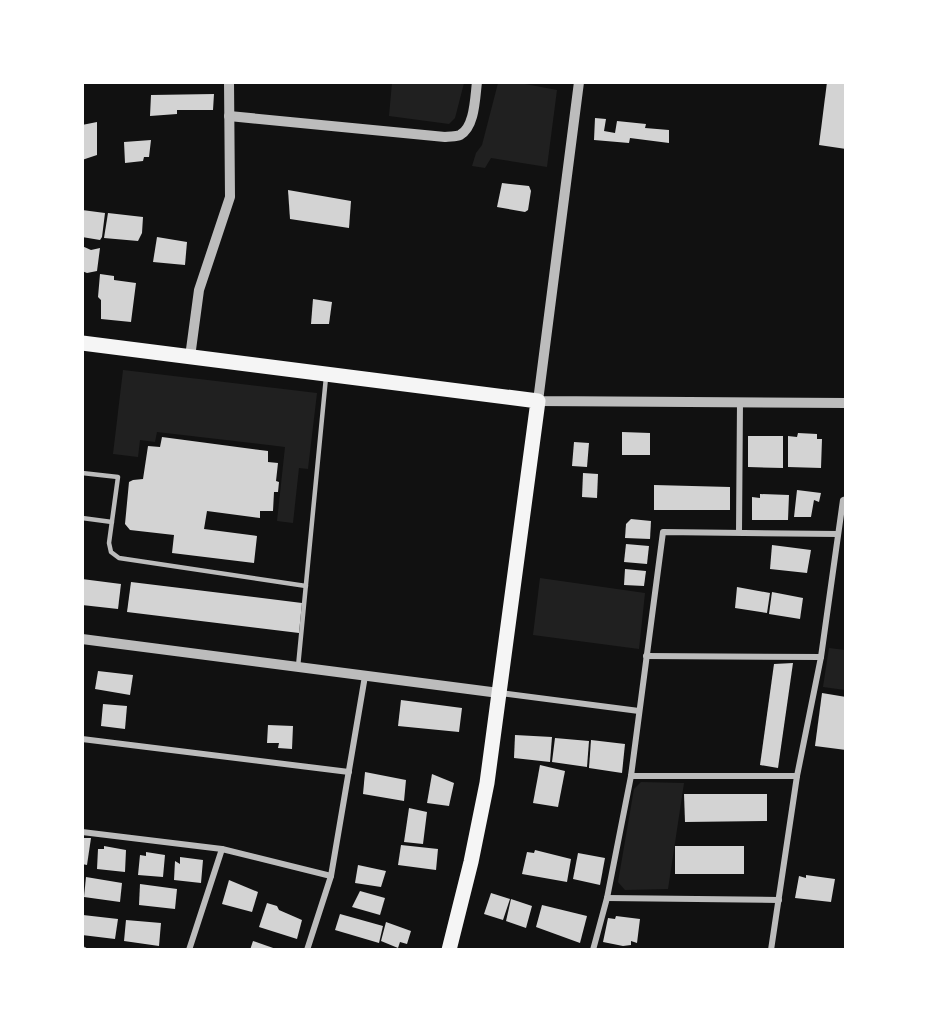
<svg xmlns="http://www.w3.org/2000/svg" width="928" height="1032" font-family="Manrope,sans-serif">
<rect width="100%" height="100%" fill="#111"/>
<g fill="#202020">
<path d="M392,83H464L455,118L449,124L389,116Z"/>
<path d="M498,83H520L557,90L547,167L491,158L485,168L472,166L476,153L482,145Z"/>
<path d="M123,370L317,393L308,469L299,468L293,523L277,521L285,447L157,432L155,442L140,440L138,457L113,454Z"/>
<path d="M540,578L645,593L639,649L533,635Z"/>
<path d="M829,648L845,650V690L823,687Z"/>
<path d="M641,782L684,783L668,889L625,890L618,882L634,789Z"/>
</g>
<g fill="#d3d3d3">
<path d="M827,82H846V149L819,145Z"/>
<path d="M214,94L213,110H177V114L150,116L151,95Z"/>
<path d="M595,118L606,119L604,131L615,133L617,121L646,124L645,128L669,130V143L630,138L629,143L594,140Z"/>
<path d="M97,122V155L82,160V125Z"/>
<path d="M151,140L149,157H144L143,161L125,163L124,142Z"/>
<path d="M502,183L529,186L531,191L528,210L525,212L497,207Z"/>
<path d="M288,190L351,201L349,228L290,219Z"/>
<path d="M82,210L105,213L102,237L100,240L82,237Z"/>
<path d="M108,213L143,217L142,233L138,241L104,238Z"/>
<path d="M157,237L187,242L185,265L153,262Z"/>
<path d="M82,246L91,250L100,248L97,271L87,273L82,271Z"/>
<path d="M100,274L114,276V280L136,283L131,322L101,319V300L98,297Z"/>
<path d="M313,299L332,302L329,324H311Z"/>
<path d="M622,432L650,433V455H622Z"/>
<path d="M798,433L817,434V439H822L821,468L788,467V436L797,437Z"/>
<path d="M748,436H783V468L748,467Z"/>
<path d="M162,437L268,451V462L278,463L276,481L279,482L278,492H274L273,511H260V518L207,511L204,529L257,536L254,563L172,553L174,535L130,530L125,524L129,482L133,480L143,479L148,446L160,447Z"/>
<path d="M574,442L589,443L587,467L572,466Z"/>
<path d="M583,473L598,474L597,498L582,497Z"/>
<path d="M654,485L730,487V510H654Z"/>
<path d="M797,490L821,493L819,502L814,500L811,517H794Z"/>
<path d="M760,494L789,495L788,520H752V497L760,498Z"/>
<path d="M631,519L651,521L650,539L625,538L626,524Z"/>
<path d="M626,544L649,546L647,564L624,562Z"/>
<path d="M772,545L811,550L807,573L770,569Z"/>
<path d="M625,569L646,571L644,586L624,585Z"/>
<path d="M82,579L121,584L118,609L82,605Z"/>
<path d="M131,582L302,603L299,633L127,612Z"/>
<path d="M737,587L770,593L767,613L735,608Z"/>
<path d="M772,592L803,598L800,619L769,614Z"/>
<path d="M793,663L778,768L760,765L774,664Z"/>
<path d="M98,671L133,675L130,695L95,689Z"/>
<path d="M822,693L846,697V750L815,746Z"/>
<path d="M401,700L462,708L459,732L398,726Z"/>
<path d="M103,704L127,706L125,729L101,726Z"/>
<path d="M268,725L293,726L292,749L278,748L279,743H267Z"/>
<path d="M515,735L552,737L550,762L514,758Z"/>
<path d="M555,738L589,741L587,767L552,762Z"/>
<path d="M591,740L625,744L622,773L589,768Z"/>
<path d="M540,765L565,771L558,807L533,803Z"/>
<path d="M365,772L406,780L404,801L363,794Z"/>
<path d="M432,774L454,783L449,806L427,803Z"/>
<path d="M684,794H767V821L685,822Z"/>
<path d="M409,808L427,812L423,844L404,842Z"/>
<path d="M82,838H91L87,865L82,864Z"/>
<path d="M401,845L438,849L436,870L398,865Z"/>
<path d="M104,846L126,850L125,872L97,869L98,849H104Z"/>
<rect x="675" y="846" width="69" height="28"/>
<path d="M535,850L571,859L567,882L522,874L527,852L534,853Z"/>
<path d="M146,852L165,855L163,877L138,875L140,855L146,856Z"/>
<path d="M578,853L605,858L600,885L573,879Z"/>
<path d="M180,857L203,860L201,883L174,880L175,861L180,864Z"/>
<path d="M358,865L386,871L381,887L355,883Z"/>
<path d="M806,875L835,879L831,902L795,898L799,876L806,878Z"/>
<path d="M86,877L122,883L120,902L84,897Z"/>
<path d="M229,880L258,892L252,912L222,904Z"/>
<path d="M140,884L177,889L175,909L139,905Z"/>
<path d="M360,891L385,898L380,915L352,907Z"/>
<path d="M491,893L510,899L503,920L484,914Z"/>
<path d="M511,899L532,906L526,928L506,921Z"/>
<path d="M267,903L277,906L279,910L302,920L297,939L259,927Z"/>
<path d="M542,905L587,916L580,943L536,927Z"/>
<path d="M340,914L383,926L379,943L335,930Z"/>
<path d="M83,915L118,919L115,939L82,935Z"/>
<path d="M616,916L640,919L637,943L631,941V945L623,946L603,942L608,918L615,919Z"/>
<path d="M126,920L161,923L159,946L124,941Z"/>
<path d="M386,922L411,931L407,944L400,942L398,948L381,941Z"/>
<path d="M253,941L276,949V950H250Z"/>
</g>
<g fill="none" stroke-linecap="round" stroke-linejoin="round">
<g stroke="#bcbcbc" stroke-width="4.5">
<path d="M82,473L118,477L109,543L111,552L119,558L306,586"/>
<path d="M82,518L112,522"/>
<path d="M298,667L326,377"/>
</g>
<g stroke="#bcbcbc" stroke-width="6">
<path d="M739,532L740,402"/>
<path d="M646,656L821,657"/>
<path d="M500,693L639,711"/>
<path d="M82,739L349,772"/>
<path d="M631,776H797"/>
<path d="M82,832L222,849L331,876"/>
<path d="M607,898L779,900"/>
<path d="M82,949L84,950"/>
<path d="M189,950L222,849"/>
<path d="M307,950L331,876L365,676"/>
<path d="M593,950L607,898L631,776L663,532L838,534"/>
<path d="M771,950L797,776L821,657L843,500L846,499"/>
</g>
<g stroke="#bcbcbc" stroke-width="10">
<path d="M579,82L538,401L846,403"/>
<path d="M229,116L445,137C450,136 456,137 460,135C475,127 475,97 477,82"/>
<path d="M190,357L199,290L230,197L229,82"/>
<path d="M82,639L499,693"/>
</g>
<path stroke="#f5f5f5" stroke-width="15" d="M82,343L538,401L487,783L471,862L449,950"/>
</g>
<rect width="928" height="1032" fill="none" stroke="#ffffff" stroke-width="168"/>
</svg>
